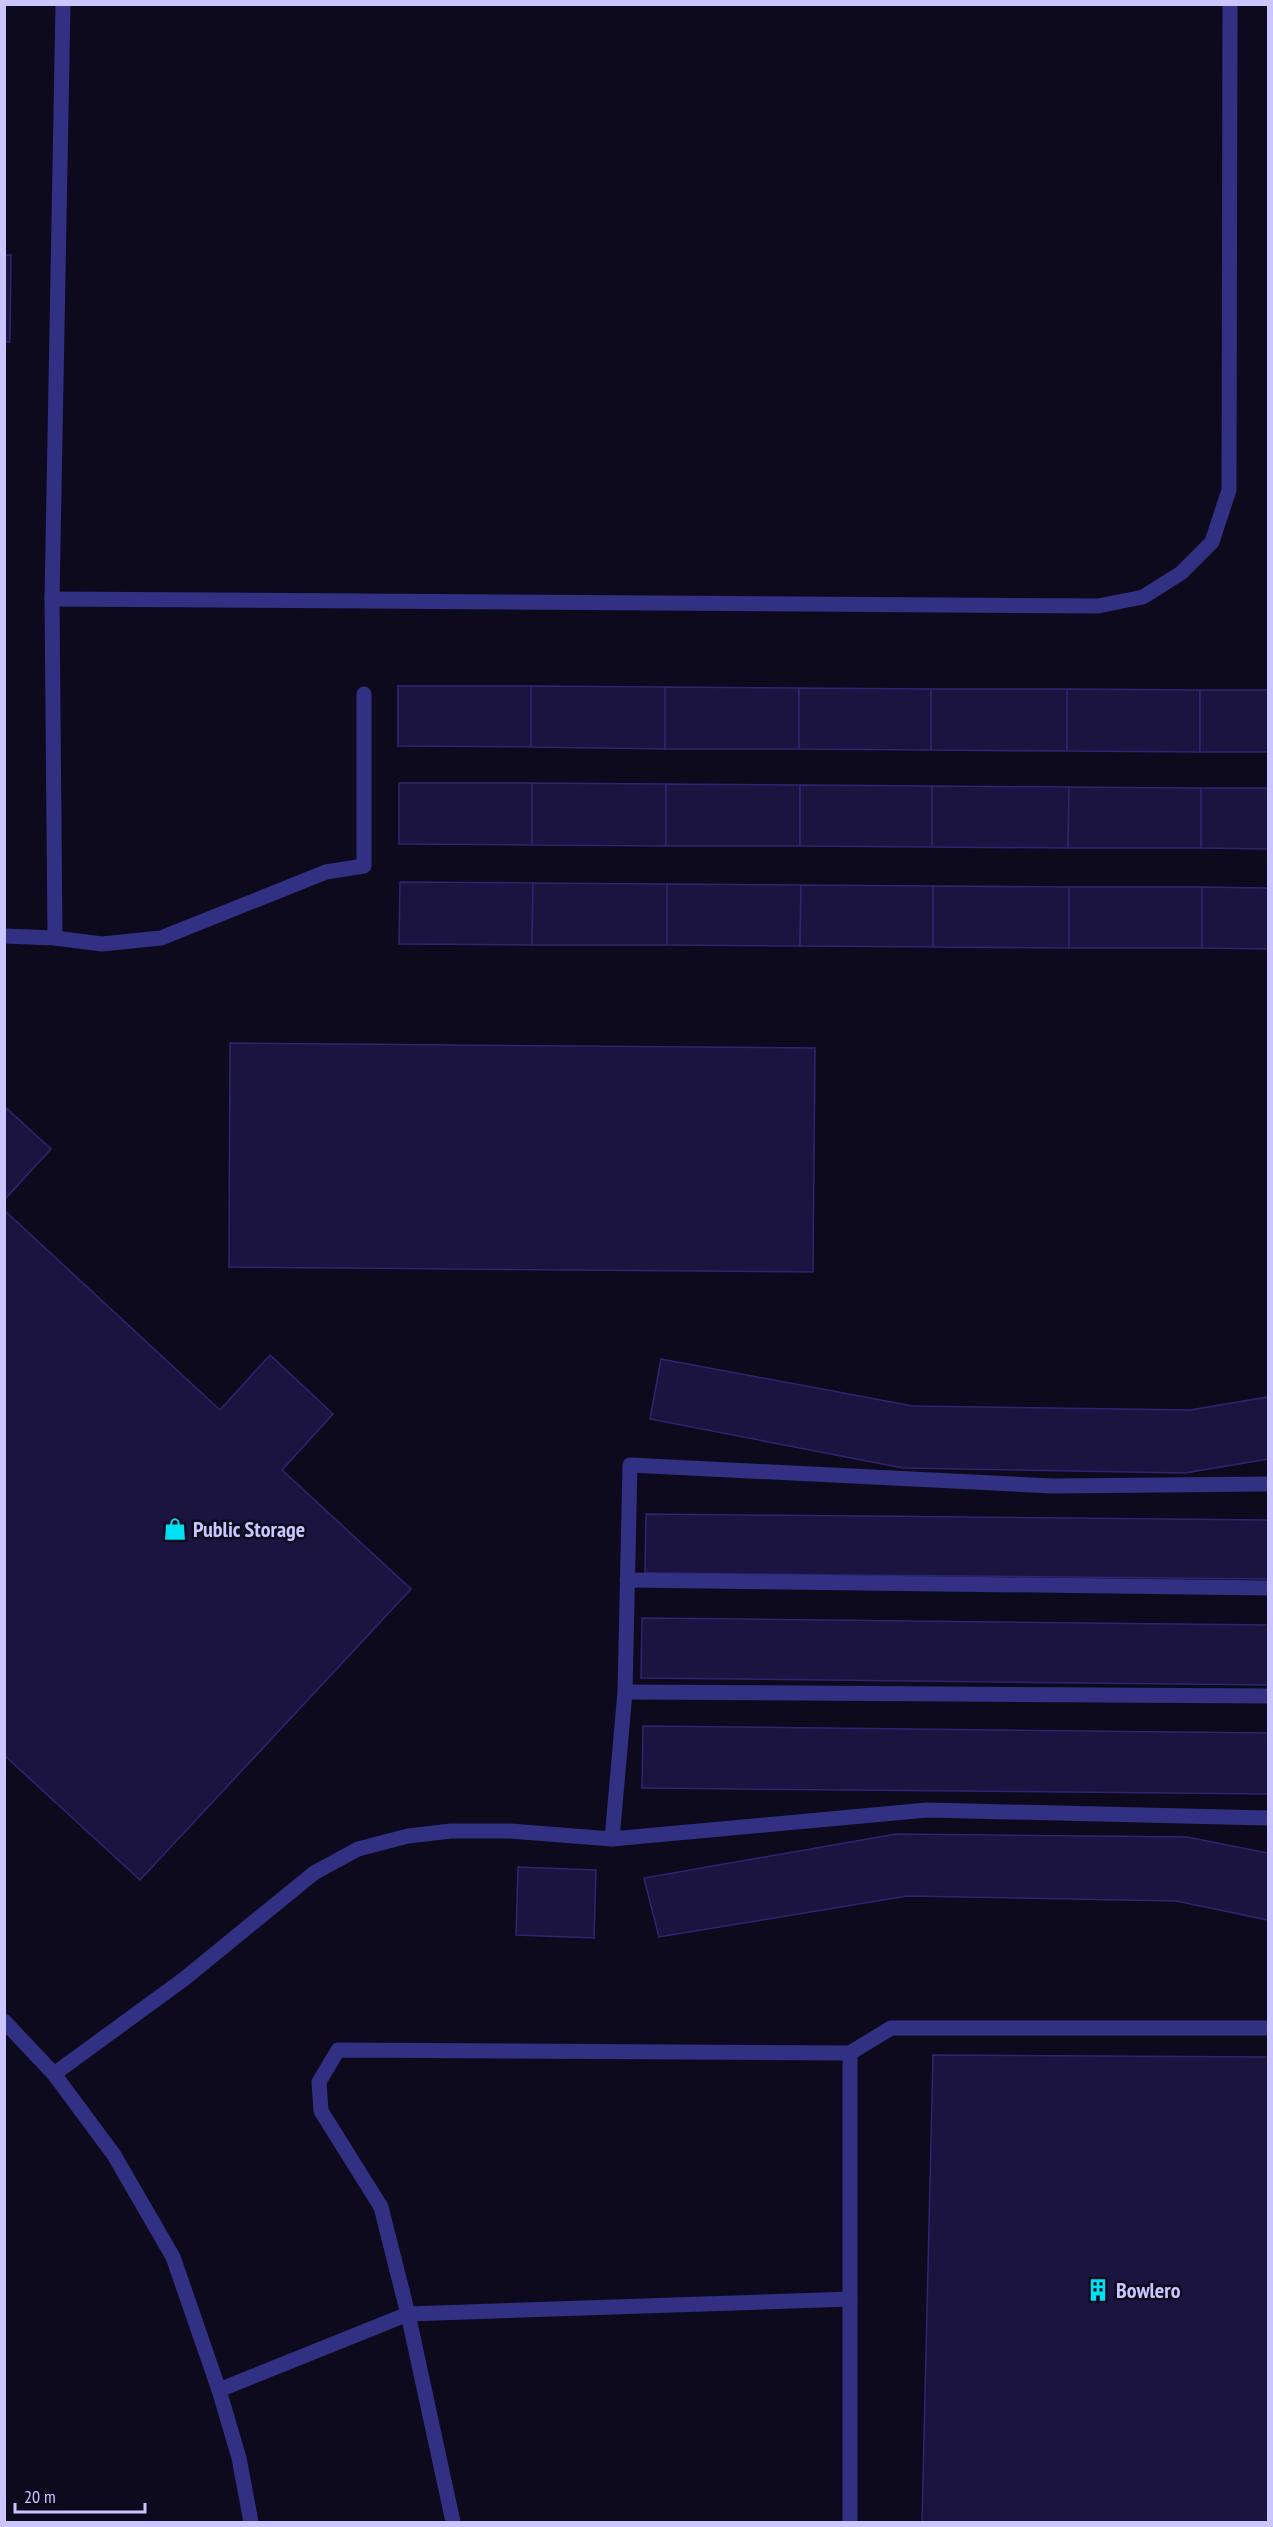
<svg xmlns="http://www.w3.org/2000/svg" width="1273" height="2527" font-family="'PT Sans Narrow',sans-serif">
<rect width="100%" height="100%" fill="#0d0a1e"/>
<g fill="#1c1440" stroke="#31246f" stroke-width="1.5">
<path d="M4,255H11L10,342H4Z"/>
<path d="M398,686H531V747L398,746Z"/>
<path d="M531,686L665,687V749L531,747Z"/>
<path d="M665,687L799,688V749H665Z"/>
<path d="M799,688L931,689V750L799,749Z"/>
<path d="M931,689H1067V751L931,750Z"/>
<path d="M1067,689L1200,690V752L1067,751Z"/>
<rect x="1200" y="690" width="68" height="62"/>
<path d="M399,783H532V845L399,844Z"/>
<path d="M532,783L666,784V846L532,845Z"/>
<path d="M666,784L800,785V846H666Z"/>
<path d="M800,785L932,786V847L800,846Z"/>
<path d="M932,786L1069,787L1068,848L932,847Z"/>
<path d="M1069,787L1201,788V848H1068Z"/>
<path d="M1201,788H1268V849L1201,848Z"/>
<path d="M400,882L533,883L532,945L399,944Z"/>
<path d="M533,883L667,884V945H532Z"/>
<path d="M667,884L801,885L800,946L667,945Z"/>
<path d="M801,885L933,886V947L800,946Z"/>
<path d="M933,886L1069,887V948L933,947Z"/>
<rect x="1069" y="887" width="133" height="61"/>
<path d="M1202,887L1268,888V949L1202,948Z"/>
<path d="M230,1043L815,1048L813,1272L229,1267Z"/>
<path d="M4,1106L51,1149L4,1200Z"/>
<path d="M4,1210L220,1410L270,1355L333,1414L282,1470L411,1589L140,1880L4,1755Z"/>
<path d="M661,1359L913,1406L1190,1410L1268,1397V1459L1185,1473L903,1468L650,1419Z"/>
<path d="M646,1514L1268,1520V1579L645,1573Z"/>
<path d="M642,1618L1268,1625V1685L641,1678Z"/>
<path d="M643,1726L1268,1733V1794L642,1788Z"/>
<path d="M896,1834L1187,1837L1268,1853V1920L1176,1901L907,1896L659,1937L644,1878Z"/>
<path d="M518,1867L596,1870L594,1938L516,1935Z"/>
<path d="M933,2055L1268,2057V2522H922Z"/>
</g>
<g fill="none" stroke-linecap="round" stroke-linejoin="round">
<g stroke="#313082" stroke-width="15">
<path d="M52,599L1098,606L1143,597L1181,573L1212,542L1229,490L1230,4"/>
<path d="M4,936L55,938L52,599L63,4"/>
<path d="M55,938L102,944L161,938L326,872L364,866V694"/>
<path d="M627,1580L1268,1588"/>
<path d="M625,1692L1268,1696"/>
<path d="M612,1839L625,1692L630,1465L1053,1486L1268,1484"/>
<path d="M4,2021L54,2074L114,2155L173,2257L219,2390L239,2458L251,2522"/>
<path d="M850,2053V2522"/>
<path d="M54,2074L184,1979L314,1873L358,1849L408,1836L451,1831H510L612,1839L927,1810L1268,1818"/>
<path d="M219,2390L408,2314L381,2207L321,2111L319,2082L338,2050L850,2053L891,2028H1268"/>
<path d="M453,2522L408,2314L850,2299"/>
</g>
</g>
<defs>
<g id="shop-bare" transform="scale(1.8)"><path d="M-5-2.5h2.3a2.7 3.5 0 0 1 5.4 0H5L5.5 6h-11ZM-1.5-2.5h3a1.5 2.3 0 0 0-3 0Z" fill="#00e0f1" stroke="#0d0a1e" stroke-width="2.5" paint-order="stroke"/></g>
<g id="building-bare" transform="scale(1.8)"><path d="M-4-6H4V6H1V3H-1V6H-4ZM-2.5-4.3h1.7v1.8h-1.7ZM.8-4.3h1.7v1.8H.8ZM-2.5-1h1.7V.8h-1.7ZM.8-1h1.7V.8H.8Z" fill="#00e0f1" stroke="#0d0a1e" stroke-width="2.5" paint-order="stroke"/></g>
</defs>
<g fill-rule="evenodd">
<use href="#shop-bare" x="175" y="1529"/>
<use href="#building-bare" x="1098" y="2290"/>
</g>
<g text-anchor="middle" stroke-width="5" stroke-linejoin="round" paint-order="stroke">
<g font-size="22" font-weight="bold" fill="#cbc6ff" stroke="#0d0a1e" text-anchor="start">
<text x="193" y="1537">Public Storage</text>
<text x="1116" y="2298">Bowlero</text>
</g>
</g>
<rect width="1273" height="2527" fill="none" stroke="#cbc6ff" stroke-width="12"/>
<path d="M15 2503v9h130v-9" fill="none" stroke="#cbc6ff" stroke-width="3"/>
<text x="24" y="2503" font-size="18" fill="#cbc6ff" stroke="#0d0a1e" stroke-width="4.5" paint-order="stroke">20 m</text>
</svg>
